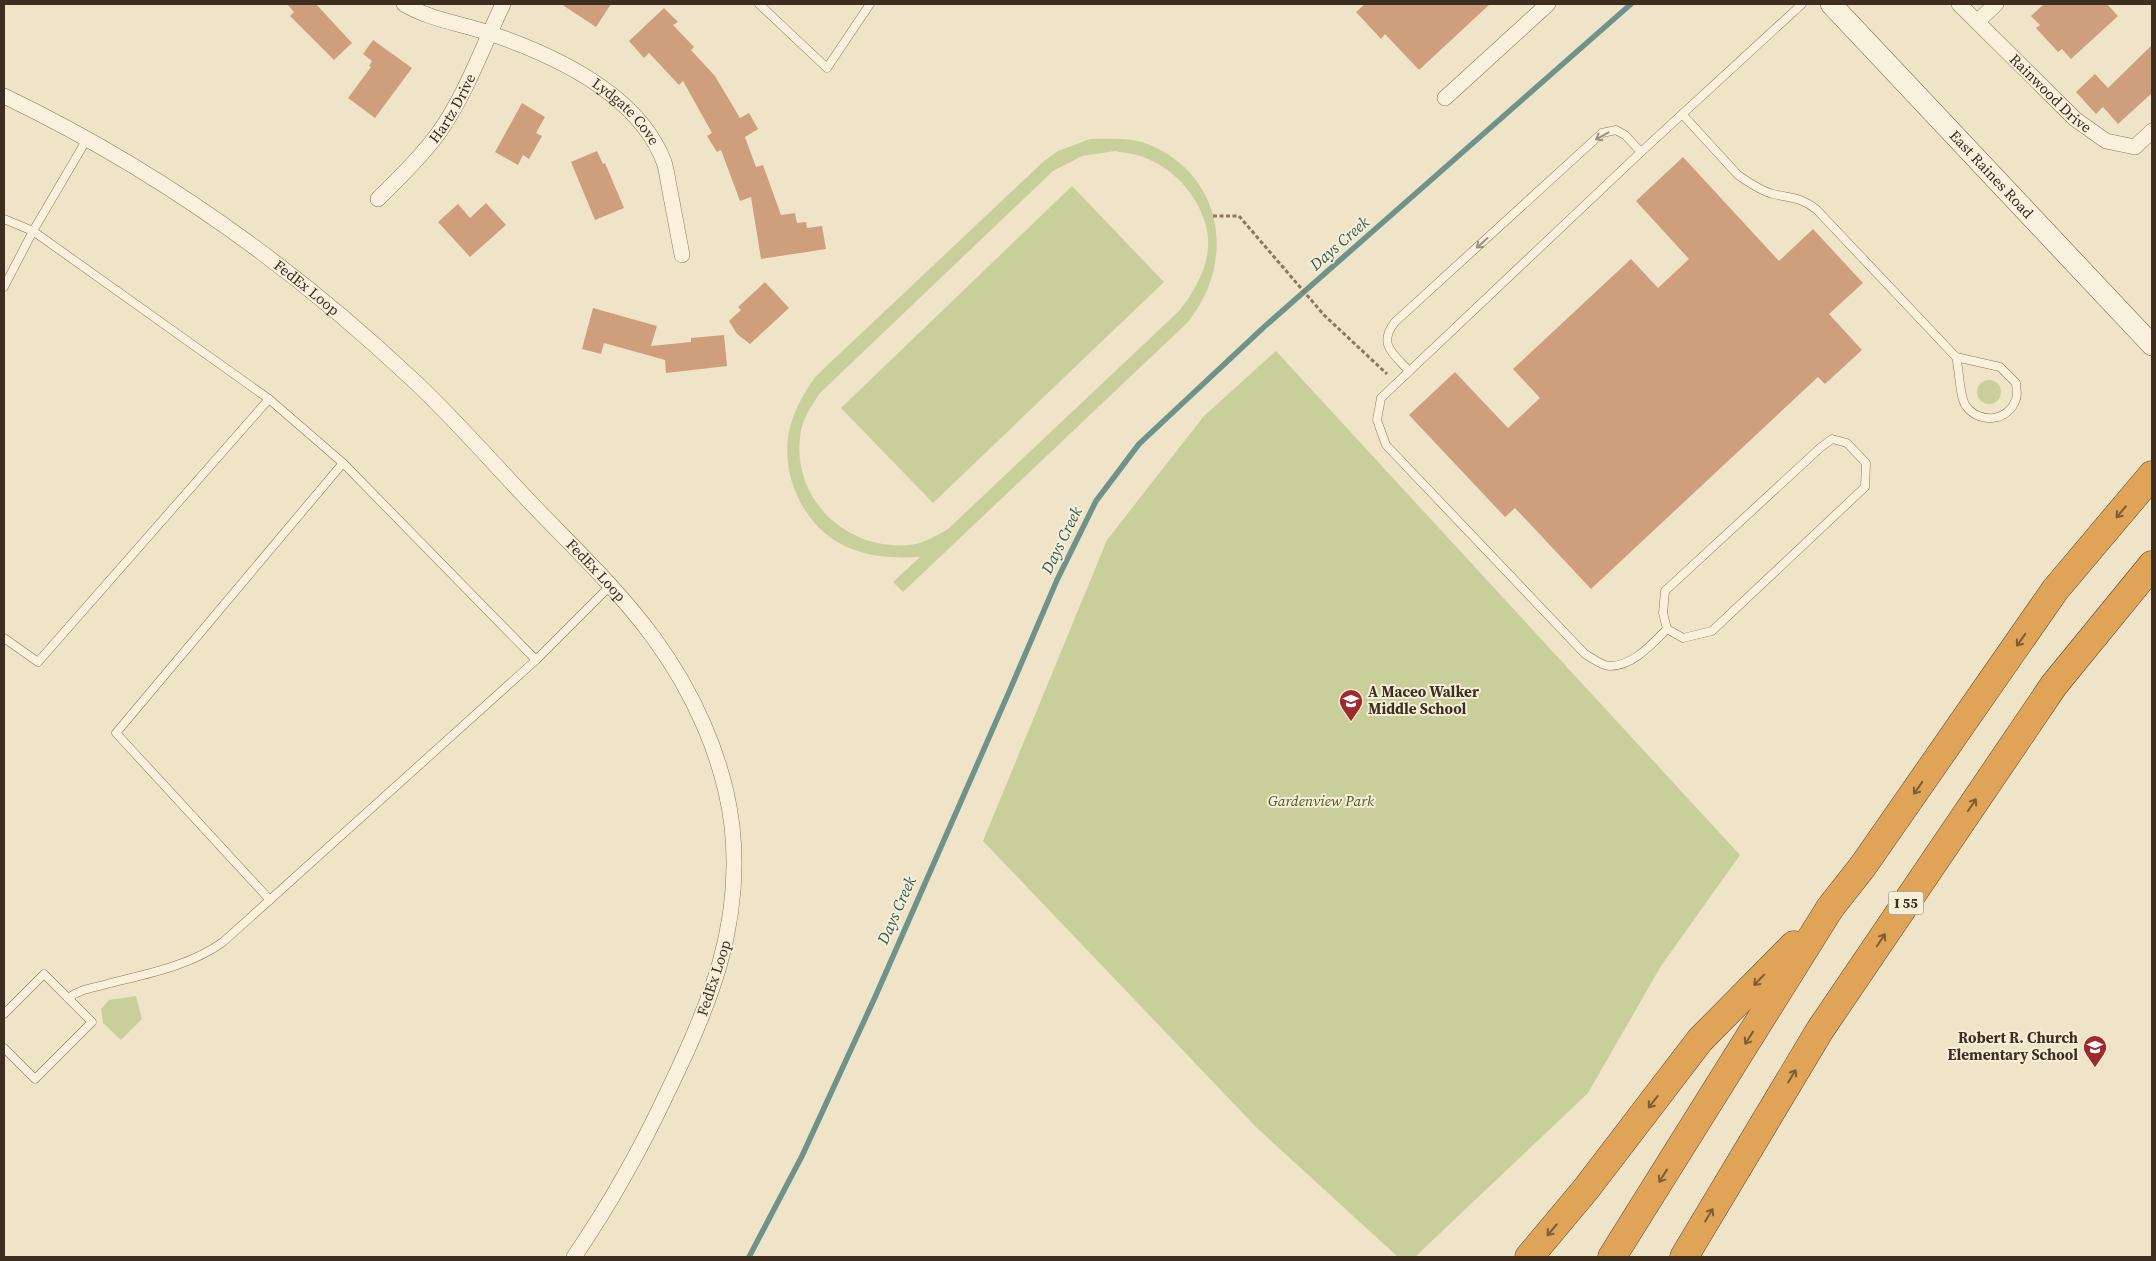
<svg xmlns="http://www.w3.org/2000/svg" width="2156" height="1261" font-family="'Source Serif 4',serif">
<rect width="100%" height="100%" fill="#f0e4c8"/>
<g fill="#c9cf9b" fill-rule="evenodd">
<path d="M1090,139C1111,139 1132,137 1150,145C1225,177 1236,264 1187,323L903,592L893,582L920,557C897,558 875,558 852,549C805,532 778,474 790,427C795,408 805,391 816,376L1044,161L1058,151ZM1115,151C1126,153 1138,154 1148,159C1179,172 1205,204 1208,238C1210,265 1195,291 1179,311L948,529C936,536 924,543 910,545C848,551 793,501 800,438C801,421 811,406 820,393L1053,171L1082,156Z"/>
<path d="M1072,186L1164,282L933,503L841,408Z"/>
<path d="M1276,351L1740,855L1661,966L1588,1093L1415,1257H1398L1257,1128L983,841L1107,540L1204,416Z"/>
<circle cx="1989" cy="392" r="12"/>
<path d="M136,996L142,1019L121,1040L103,1023L101,1009L109,1000Z"/>
</g>
<g fill="none" stroke-linecap="round" stroke-linejoin="round">
<path stroke="#6f938a" stroke-width="5.5" d="M749,1257L802,1156L876,995L1009,692L1057,580L1096,501L1139,444L1264,327L1631,4"/>
</g>
<g fill="#cf9f7d">
<path d="M287,4H316L352,43L334,60L290,16L294,12Z"/>
<path d="M561,4H611L596,27Z"/>
<path d="M1365,4H1490L1419,70L1385,34L1381,39L1356,12Z"/>
<path d="M2044,4H2107L2118,16L2071,59L2062,49L2058,52L2036,28L2040,25L2031,16Z"/>
<path d="M664,8L678,22L673,25L694,47L691,50L715,76L740,118L749,113L758,129L745,137L756,167L763,165L781,215L795,213L797,223L806,222L807,228L822,226L826,249L761,259L751,197L740,201L721,150L717,152L707,136L712,133L683,81L679,85L649,53L644,58L629,41Z"/>
<path d="M373,40L412,68L375,118L348,98L371,67L369,66L372,61L363,54Z"/>
<path d="M2152,45V93L2118,124L2103,107L2096,114L2076,92L2095,74L2108,88Z"/>
<path d="M522,103L545,117L536,133L542,136L529,159L523,155L518,165L495,152Z"/>
<path d="M597,151L603,164L605,163L624,208L595,220L571,162Z"/>
<path d="M1683,157L1779,261L1813,229L1863,283L1829,314L1862,350L1825,384L1818,377L1591,589L1515,508L1505,517L1409,415L1455,372L1508,428L1540,398L1513,369L1631,259L1658,288L1689,259L1636,201Z"/>
<path d="M486,203L506,225L470,257L438,222L458,204L470,218Z"/>
<path d="M765,282L789,308L750,344L737,334L729,321L741,310L738,307Z"/>
<path d="M593,308L657,326L651,346L691,342V338L724,335L727,366L666,373L665,360L604,343L601,354L582,349Z"/>
</g>
<g fill="none" stroke-linecap="round" stroke-linejoin="round">
<g stroke="#8d765c" stroke-width="9">
<g id="service">
<path d="M759,4L827,68L870,4"/>
<path d="M1682,114L1738,175C1748,182 1761,191 1773,194C1790,198 1802,197 1817,210L1956,357C1960,372 1959,396 1966,406C1980,425 2009,421 2016,399C2018,394 2016,388 2016,383L2000,367L1956,357"/>
<path d="M4,219L33,231L269,399L343,463L536,660"/>
<path d="M4,287L33,231L87,139"/>
<path d="M1409,371C1394,354 1377,345 1395,322L1602,133L1616,130L1625,135L1641,152"/>
<path d="M1832,439L1847,443L1866,463L1865,487L1712,631L1683,638L1667,629L1663,613L1665,591L1820,448Z"/>
<path d="M1667,629C1652,644 1633,666 1610,666C1602,666 1592,658 1585,654L1386,445L1377,420L1381,398L1641,152L1802,4"/>
<path d="M4,638L38,662L269,399"/>
<path d="M270,900L116,733L343,463"/>
<path d="M68,998C80,989 93,988 107,984C146,974 190,966 223,942L536,660L610,586"/>
<path d="M4,1014L44,974L92,1022L35,1079L4,1048"/>
</g>
</g>
<g stroke="#8d765c" stroke-width="16">
<g id="minor">
<path id="s1" d="M404,4C431,20 460,23 489,33C554,55 638,93 664,162C667,171 668,182 670,191C674,212 678,234 682,255"/>
<path id="s2" d="M1959,4L2075,119L2106,141L2135,147L2152,131"/>
<path d="M1978,21L1996,4"/>
<path id="s3" d="M4,96C154,168 291,265 412,379C453,417 490,460 529,501C571,545 617,588 653,637C693,691 724,759 732,826C743,925 710,1004 668,1091C641,1149 610,1204 574,1257"/>
<path d="M1445,98L1548,4"/>
<path id="s4" d="M378,199C400,177 422,156 440,131C467,92 483,46 503,4"/>
</g>
</g>
<g stroke="#6f573f" stroke-width="22">
<g id="secondary">
<path id="s5" d="M1831,4L2152,345"/>
</g>
</g>
<g stroke="#5b4430" stroke-width="29">
<g id="motorway">
<path d="M1529,1257L1586,1189L1700,1040L1794,945"/>
<path d="M1612,1257L1830,908L1863,866L2055,590L2152,475"/>
<path d="M1684,1257L1820,1030L2054,685L2152,565"/>
</g>
</g>
<path stroke="#8d765c" stroke-width="3" stroke-dasharray="4 2.5" stroke-linecap="butt" d="M1213,216H1239L1324,315L1387,374"/>
<use href="#service" stroke="#faf1dc" stroke-width="8"/>
<use href="#minor" stroke="#faf1dc" stroke-width="15"/>
<use href="#secondary" stroke="#faf1dc" stroke-width="21"/>
<use href="#motorway" stroke="#e0a458" stroke-width="28"/>
</g>
<defs><path id="oneway-shaft" d="M-6 0H5M1.5-3L5.5 0L1.5 3" fill="none" stroke-width="1.6" stroke-linecap="round" stroke-linejoin="round" transform="scale(1.25)"/></defs>
<g stroke="#9c907e">
<use href="#oneway-shaft" transform="translate(1602 136) rotate(151)"/>
<use href="#oneway-shaft" transform="translate(1482 243) rotate(138)"/>
</g>
<g stroke="#7e5d36">
<use href="#oneway-shaft" transform="translate(2121 512) rotate(130)"/>
<use href="#oneway-shaft" transform="translate(2021 640) rotate(125)"/>
<use href="#oneway-shaft" transform="translate(1918 788) rotate(125)"/>
<use href="#oneway-shaft" transform="translate(1972 805) rotate(-56)"/>
<use href="#oneway-shaft" transform="translate(1881 940) rotate(-56)"/>
<use href="#oneway-shaft" transform="translate(1759 980) rotate(134)"/>
<use href="#oneway-shaft" transform="translate(1749 1038) rotate(122)"/>
<use href="#oneway-shaft" transform="translate(1792 1076) rotate(-59)"/>
<use href="#oneway-shaft" transform="translate(1653 1102) rotate(128)"/>
<use href="#oneway-shaft" transform="translate(1663 1176) rotate(122)"/>
<use href="#oneway-shaft" transform="translate(1709 1215) rotate(-59)"/>
<use href="#oneway-shaft" transform="translate(1552 1230) rotate(130)"/>
</g>
<defs>
<g id="school-pin" transform="scale(1.25)"><path d="M0 17L-7.5 6A9.5 9.5 0 1 1 7.5 6Z" fill="#9e2a2b" stroke="#f7eed8"/><path d="M0-5L7-2L0 1L-7-2ZM-4 1L0 2.5L4 1V4Q0 6-4 4Z" fill="#fff"/></g>
</defs>
<g fill-rule="evenodd">
<use href="#school-pin" x="1351" y="701"/>
<use href="#school-pin" x="2095" y="1047"/>
</g>
<g text-anchor="middle" stroke-width="4" stroke-linejoin="round" paint-order="stroke">
<rect fill="#f7eed8" stroke="#756857" stroke-width="1" x="1888.5" y="891.5" width="35" height="23" rx="4"/>
<g font-size="14" font-weight="bold" fill="#3d2e20">
<text x="1906" y="908">I 55</text>
</g>
<g font-size="15" fill="#3d2e20" stroke="#f7eed8">
<text dy="5" stroke="none"><textPath href="#s2" startOffset="128">Rainwood Drive</textPath></text>
<text dy="5" stroke="none"><textPath href="#s4" startOffset="118">Hartz Drive</textPath></text>
<text dy="5" stroke="none"><textPath href="#s1" startOffset="250">Lydgate Cove</textPath></text>
<text dy="5" stroke="none"><textPath href="#s5" startOffset="234">East Raines Road</textPath></text>
<text dy="5" stroke="none"><textPath href="#s3" startOffset="359">FedEx Loop</textPath></text>
<text dy="5" stroke="none"><textPath href="#s3" startOffset="764">FedEx Loop</textPath></text>
<text transform="translate(714 978) rotate(-72)" y="5">FedEx Loop</text>
</g>
<g font-size="15" font-weight="bold" fill="#3d2e20" stroke="#f7eed8" text-anchor="start">
<text x="1368" y="697">A Maceo Walker<tspan x="1368" dy="17">Middle School</tspan></text>
<text x="2078" y="1043" text-anchor="end">Robert R. Church<tspan x="2078" dy="17">Elementary School</tspan></text>
</g>
<g font-size="15" font-style="italic" fill="#4d5a26" stroke="#f7eed8">
<text x="1321" y="806">Gardenview Park</text>
</g>
<g font-size="16" font-style="italic" fill="#2f5d5a" stroke="#f7eed8">
<text transform="translate(1339 243) rotate(-41)" y="6">Days Creek</text>
<text transform="translate(1061 540) rotate(-64)" y="6">Days Creek</text>
<text transform="translate(896 910) rotate(-66)" y="6">Days Creek</text>
</g>
</g>
<rect width="2156" height="1261" fill="none" stroke="#3d2e20" stroke-width="10"/>
</svg>
